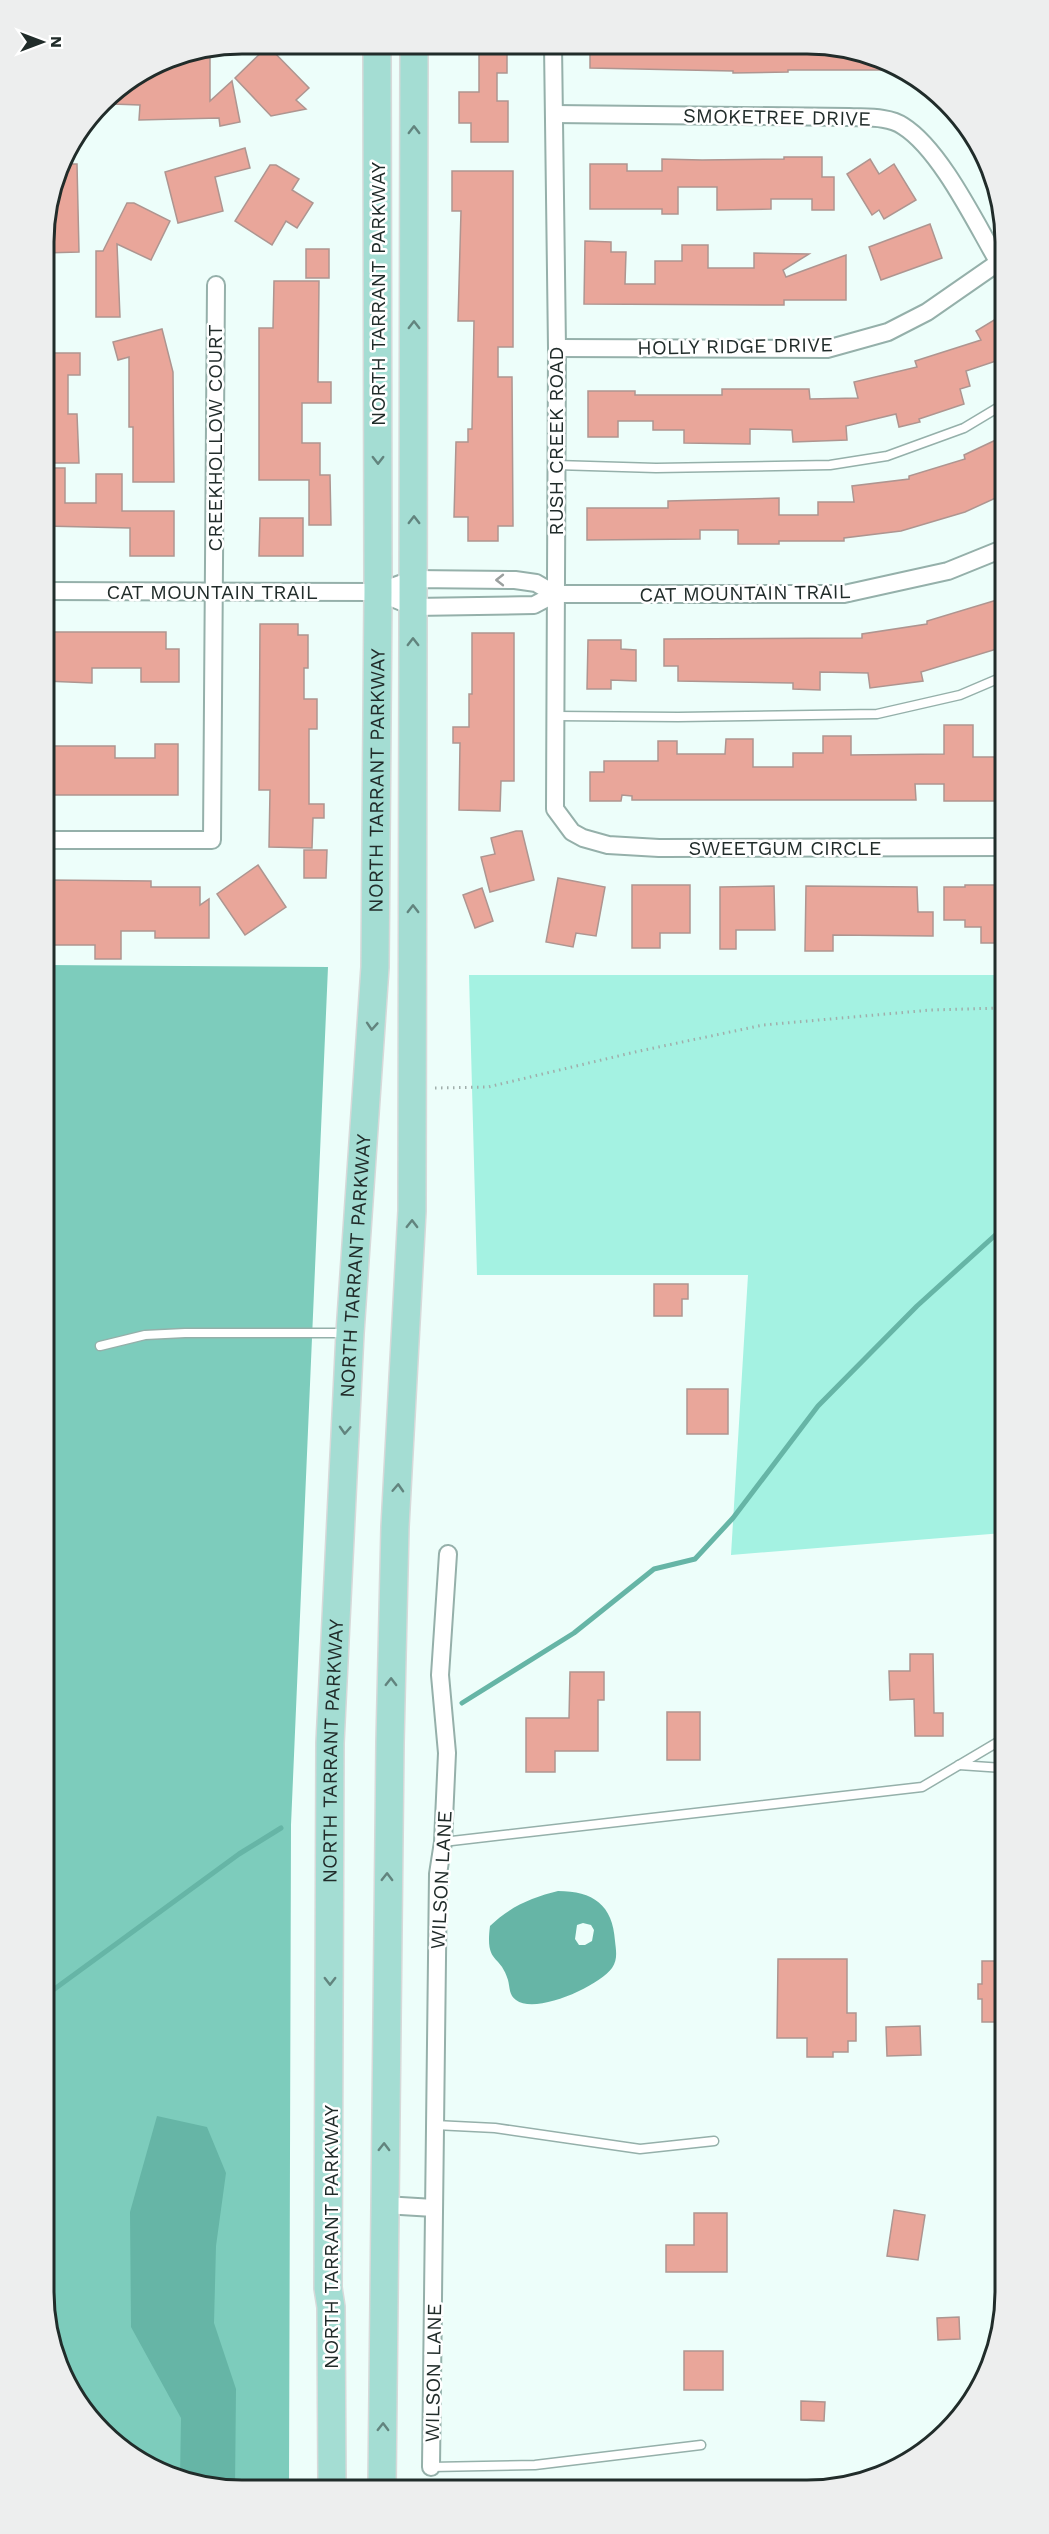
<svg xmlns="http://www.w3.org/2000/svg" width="1049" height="2534" font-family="'Work Sans',sans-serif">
<rect width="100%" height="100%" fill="#edfefa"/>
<path fill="#a4f2e2" d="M469,975H1001L1003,1533L731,1555L748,1275H477Z"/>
<path fill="#7dccbc" d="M46,965L328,967L291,1825L289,2486L204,2487L154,2470L102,2433L50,2343Z"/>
<g fill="#66b5a6" fill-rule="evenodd">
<path d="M558,1891C593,1891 613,1905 615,1941C616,1950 618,1960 612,1968C599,1986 536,2015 516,2000C509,1995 510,1988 508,1980C500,1953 485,1965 490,1926C509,1907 533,1897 558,1891ZM583,1923L591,1925L594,1930L592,1941L585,1945H579L575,1939L577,1925Z"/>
<path d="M157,2116L207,2127L226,2173L216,2246L214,2323L236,2389L235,2487H204L180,2479L181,2418L131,2327L130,2212Z"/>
</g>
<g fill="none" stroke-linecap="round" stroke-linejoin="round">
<g stroke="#66b5a6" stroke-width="5">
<path d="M462,1703L574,1633L654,1569L695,1559L733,1518L818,1406L917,1306L1002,1229"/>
<path d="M49,1993L239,1854L281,1828"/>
</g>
</g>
<g fill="#e9a69a" stroke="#ae9590" stroke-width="1.5">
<path d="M479,45H507V73H497V101H508V142H471V123H459V92H479Z"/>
<path d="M268,46L309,88L296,100L306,109L271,116L235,78Z"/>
<path d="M590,46H616V49H660V46L845,47L891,70H788V72L733,73V71L590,68Z"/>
<path d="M180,56H210V101L232,81L240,122L220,126L219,118L139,120L140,105L112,104V92L166,58Z"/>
<path d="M245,148L250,168L215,177L223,211L178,223L165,172Z"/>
<path d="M784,157H822V177H834V210H812V199H771V209L717,210V187H678V214H662V209H590V164H627V171H662V159L702,160L784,159Z"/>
<path d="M870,159L879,174L894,164L916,200L884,219L879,210L872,215L847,174Z"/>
<path d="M61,164H77L79,252L44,253V229L49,209H56V183Z"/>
<path d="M270,165H276L299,179L292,190L313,203L297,228L286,221L272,245L235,221Z"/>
<path d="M452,171H513V347H498V377H512L513,526H498V541H468V517H454L456,442H468V429H472L474,321H458L461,211H452Z"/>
<path d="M127,203H134L170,221L151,260L117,244L120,317H96V251H103Z"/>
<path d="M930,224L942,258L881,280L869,247Z"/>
<path d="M585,241L611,242V252H626L625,284H655V261H682V245H708V268H754V253L809,254L783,270L786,277L846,255V300H784V305L584,304Z"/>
<rect x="306" y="249" width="23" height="29"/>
<path d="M274,281H319L318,382H331V403H302V443H320V475H330L331,525H309V480H259V328H273Z"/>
<path d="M999,317V360L966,371L970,386L960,389L964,404L919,419L920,422L899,427L896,414L846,426L847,440L793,442L792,430L750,429V444L684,443V430H653V421H618V437H588V391H635V395H722V389H809L810,399L858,398L854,382L917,367L915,361L981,340L976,331Z"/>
<path d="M162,329L173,372L174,482H133V427H129V357L118,360L113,342Z"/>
<path d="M51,353H80V375H68V414H77L79,463H53V408H44V381H51Z"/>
<path d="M1000,438V496L965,512L901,531L844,538V541H779V544H738V530H700V539L587,540V508H668V501L779,498V515H818V502H854L852,486L909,479V476L965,459L964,455Z"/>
<path d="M45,468H65V503H96V474H122V511H174V556H130V528L45,526Z"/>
<path d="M260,518H303V556H259Z"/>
<path d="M1000,599V648L921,672L923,681L870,688L868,673L820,672V690L793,689V683L678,681V666H664V639L862,638V634L927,624V621Z"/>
<path d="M260,624H298V635H308V668H304V699H317V729H309V804H324V818H313L312,848L269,847L270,790H259Z"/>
<path d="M45,632H166V649H179V682H141V668H92V683L45,681Z"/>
<path d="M472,633H514V781H501L500,811L459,810L460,743H453V727H469V694H472Z"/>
<path d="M588,640H621V649L636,650V681L611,680V689H587Z"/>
<path d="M944,725H973V757H1000L1001,801H944V784H915L916,800H632V796L622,795L621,801H590V772H604V761H658V741H677V754H725L726,739H753V767H793V753H823V736H851V755L944,754Z"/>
<path d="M155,744H178V795H46L45,746H115V758H155Z"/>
<path d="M516,831H522L534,880L490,892L481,857L495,854L491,838Z"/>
<path d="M304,850H327L326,878H304Z"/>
<path d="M258,865L286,907L245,935L217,894Z"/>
<path d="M558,878L605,887L596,936L576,933L573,947L546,942Z"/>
<path d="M48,880L151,881V887H200V905L209,899V938H155V931H121V959H95V945H48Z"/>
<path d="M632,885H690V933H660V948H632Z"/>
<path d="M965,885H1001V943H981V927H965V920H944V887H965Z"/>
<path d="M774,886L775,930H736V949H720V887Z"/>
<path d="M806,886L917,887L918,912H933V936L833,935V951H805Z"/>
<path d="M482,888L493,921L475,928L463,895Z"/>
<path d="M654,1284H688V1299H682V1316H654Z"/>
<rect x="687" y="1389" width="41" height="45"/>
<path d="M910,1654H933L934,1713H943V1736H915L914,1699L890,1700L889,1671H910Z"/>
<path d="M570,1672H604V1700H598V1751H555V1772H526V1718H569Z"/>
<rect x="667" y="1712" width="33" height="48"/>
<path d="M778,1959H847V2013H856V2041H848V2052H833V2057H807V2038H777Z"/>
<path d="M982,1961H1004V2022H982V1999H978V1984H982Z"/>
<path d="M920,2026L921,2055L887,2056L886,2027Z"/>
<path d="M894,2210L925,2215L918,2260L887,2256Z"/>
<path d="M694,2213H727V2272H666V2245H694Z"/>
<path d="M959,2317L960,2339L938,2340L937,2318Z"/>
<rect x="684" y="2351" width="39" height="39"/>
<path d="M801,2401L825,2402L824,2421L801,2420Z"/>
</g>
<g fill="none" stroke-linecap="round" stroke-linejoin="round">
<g stroke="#95b0aa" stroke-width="11">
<g id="service">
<path d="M556,465L656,468L830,465L887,456L964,428L999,407"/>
<path d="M555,716L678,717L877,714L960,695L1000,678"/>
<path d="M100,1346L145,1335L185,1333H347"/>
<path d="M959,1765L1003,1768"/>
<path d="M443,1842L922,1787L1003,1739"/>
<path d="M435,2125L495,2128L640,2149L714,2141"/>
<path d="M431,2467L535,2465L701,2445"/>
</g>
</g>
<g stroke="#95b0aa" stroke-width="20">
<g id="minor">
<path d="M553,45L557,348L555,809L572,832L583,838L608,845L659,848L1001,847"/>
<path d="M554,114L849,117C866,118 889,116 903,126C941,150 976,224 999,263"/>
<path d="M557,348L827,349L888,332L927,312L999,262"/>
<path d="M45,591L378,592L414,579L515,580L536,583L555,594"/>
<path d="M378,592L414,607L534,605L555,594H844L948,571L1000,550"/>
<path d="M46,840H212L216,285"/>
<path d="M384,2205L434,2208"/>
<path d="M431,2467L438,1874L443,1842L447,1753L440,1675L448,1554"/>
</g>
</g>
<g stroke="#d7d9d9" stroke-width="30">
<g id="primary">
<path id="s1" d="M332,2486L331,2307L328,2288L330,1743L350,1333L375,967L378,592L377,44"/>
<path d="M382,2486L390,1743L395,1527L412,1211L414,45"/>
</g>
</g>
<path stroke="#a0aeab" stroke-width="3" stroke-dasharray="1.5 4.5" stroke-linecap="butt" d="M435,1088L488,1087L635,1052L763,1025L931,1010L1001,1008"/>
<use href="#service" stroke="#fff" stroke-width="8"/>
<use href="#minor" stroke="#fff" stroke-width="16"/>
<use href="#primary" stroke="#a4ddd3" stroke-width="27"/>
</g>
<defs><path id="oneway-chevron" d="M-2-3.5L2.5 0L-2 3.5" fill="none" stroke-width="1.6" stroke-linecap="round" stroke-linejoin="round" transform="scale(1.5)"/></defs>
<g stroke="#62847e">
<use href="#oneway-chevron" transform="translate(414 130) rotate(-90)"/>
<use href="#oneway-chevron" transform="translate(414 325) rotate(-90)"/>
<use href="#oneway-chevron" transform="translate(378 460) rotate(90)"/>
<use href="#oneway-chevron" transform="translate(414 520) rotate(-90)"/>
<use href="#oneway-chevron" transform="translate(413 642) rotate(-90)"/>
<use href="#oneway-chevron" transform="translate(413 909) rotate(-90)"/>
<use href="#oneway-chevron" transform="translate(372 1026) rotate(94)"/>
<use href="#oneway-chevron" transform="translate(412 1224) rotate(-89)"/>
<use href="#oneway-chevron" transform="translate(345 1430) rotate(93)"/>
<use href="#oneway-chevron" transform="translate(398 1488) rotate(-87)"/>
<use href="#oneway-chevron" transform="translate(391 1682) rotate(-89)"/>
<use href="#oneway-chevron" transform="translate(387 1877) rotate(-89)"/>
<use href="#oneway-chevron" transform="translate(330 1981) rotate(90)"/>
<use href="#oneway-chevron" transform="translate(384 2147) rotate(-89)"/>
<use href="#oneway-chevron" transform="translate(383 2427) rotate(-89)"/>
</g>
<use stroke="#9ba09f" href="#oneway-chevron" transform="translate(500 580) rotate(180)"/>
<g text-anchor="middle" stroke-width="5" stroke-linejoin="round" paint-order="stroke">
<g font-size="20" fill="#212c2a" stroke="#fff">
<text transform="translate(777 117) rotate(1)" y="7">SMOKETREE DRIVE</text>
<text transform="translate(378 294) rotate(-90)" y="7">NORTH TARRANT PARKWAY</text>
<text transform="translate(735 346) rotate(-1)" y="7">HOLLY RIDGE DRIVE</text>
<text transform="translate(215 438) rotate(-90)" y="7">CREEKHOLLOW COURT</text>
<text transform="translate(556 441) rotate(-90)" y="7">RUSH CREEK ROAD</text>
<text x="212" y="599">CAT MOUNTAIN TRAIL</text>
<text transform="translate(745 593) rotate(-1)" y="7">CAT MOUNTAIN TRAIL</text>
<text dy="7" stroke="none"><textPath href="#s1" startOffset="1707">NORTH TARRANT PARKWAY</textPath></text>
<text x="785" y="855">SWEETGUM CIRCLE</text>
<text dy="7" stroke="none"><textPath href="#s1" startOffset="1221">NORTH TARRANT PARKWAY</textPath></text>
<text dy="7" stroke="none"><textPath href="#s1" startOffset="735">NORTH TARRANT PARKWAY</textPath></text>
<text transform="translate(441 1880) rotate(-87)" y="7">WILSON LANE</text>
<text transform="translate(331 2237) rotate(-90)" y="7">NORTH TARRANT PARKWAY</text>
<text transform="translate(433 2373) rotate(-89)" y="7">WILSON LANE</text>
</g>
</g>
<path d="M0 0H1049V2534H0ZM242 54H807A188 188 0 0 1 995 242V2292A188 188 0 0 1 807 2480H242A188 188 0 0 1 54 2292V242A188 188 0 0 1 242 54Z" fill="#edeeee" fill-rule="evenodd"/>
<path fill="none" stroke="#212c2a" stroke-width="3" d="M242 54H807A188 188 0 0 1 995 242V2292A188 188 0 0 1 807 2480H242A188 188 0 0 1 54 2292V242A188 188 0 0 1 242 54Z"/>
<g transform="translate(42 42) rotate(90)" stroke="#ffffff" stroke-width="4.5" paint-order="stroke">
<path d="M0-4.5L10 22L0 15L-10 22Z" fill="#212c2a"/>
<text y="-9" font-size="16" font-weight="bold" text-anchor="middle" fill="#212c2a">N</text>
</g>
</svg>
